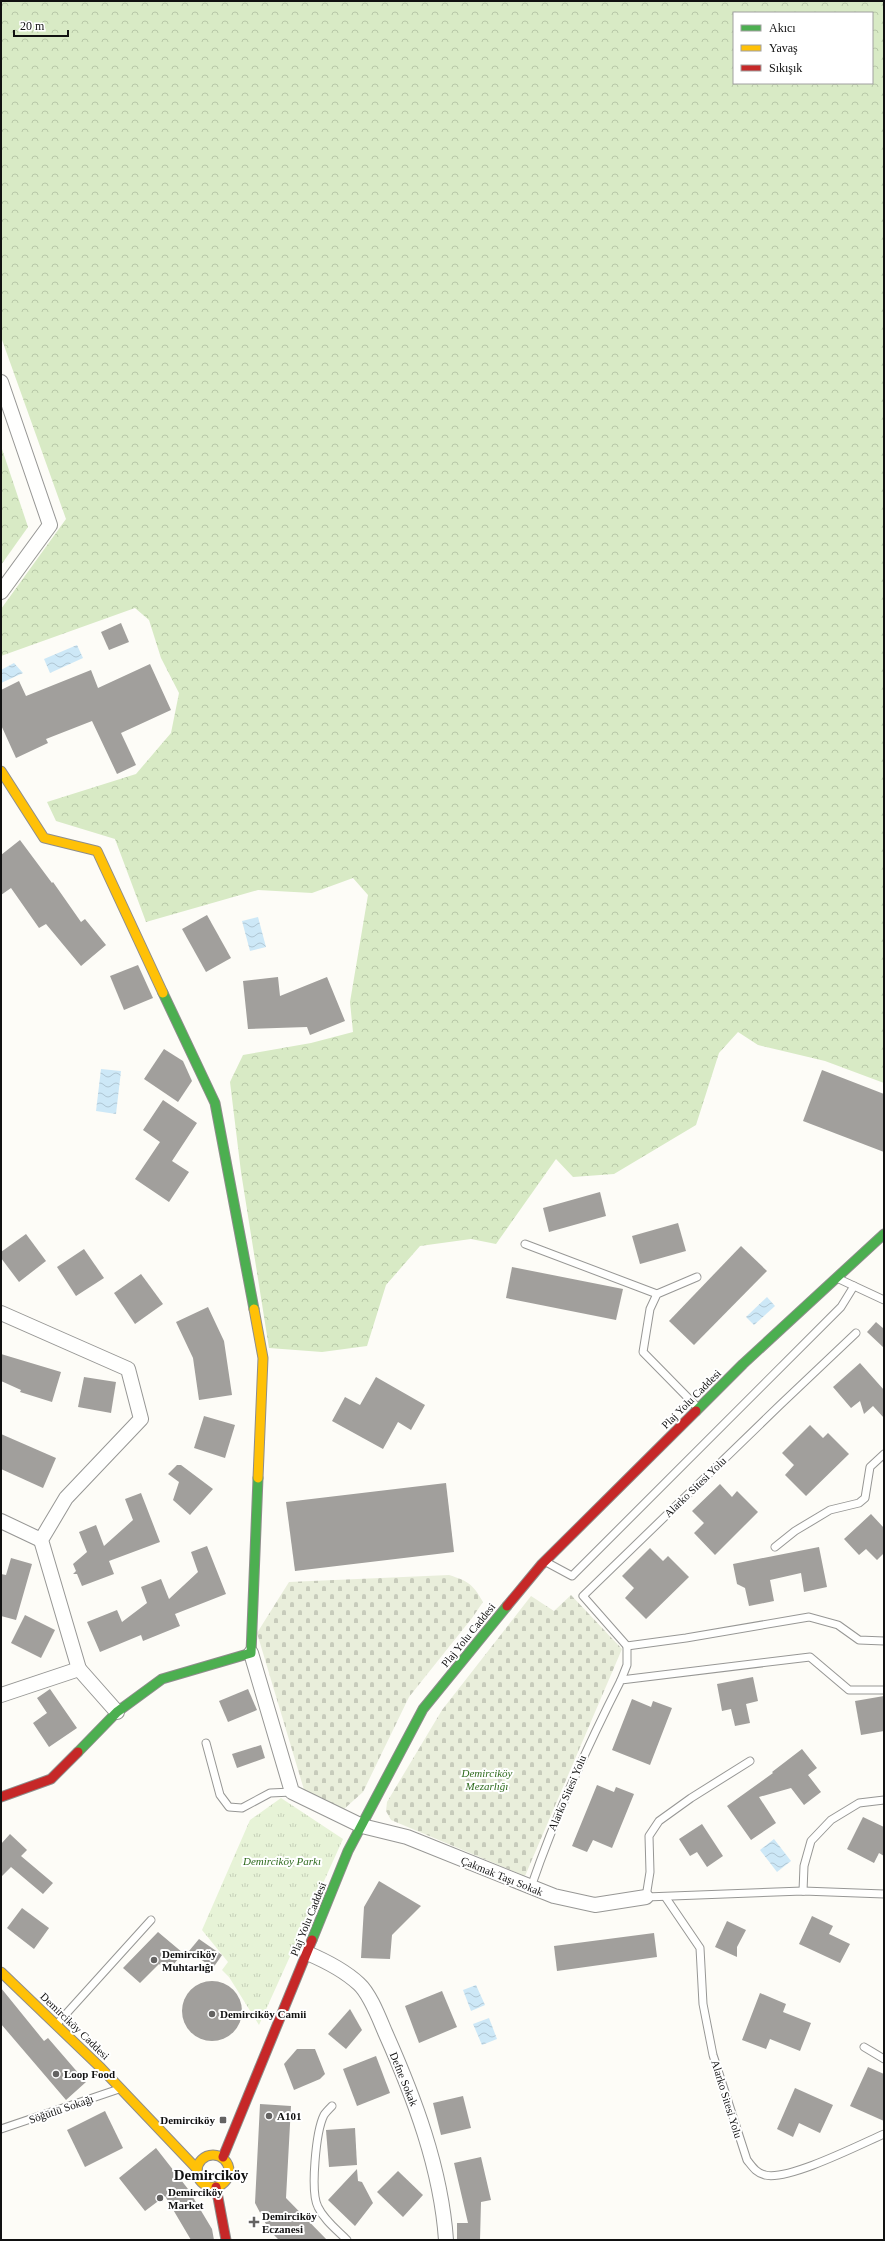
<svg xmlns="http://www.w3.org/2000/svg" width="885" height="2241" font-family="Georgia,serif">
<defs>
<pattern id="forest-crowns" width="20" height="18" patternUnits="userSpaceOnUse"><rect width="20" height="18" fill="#d8eac5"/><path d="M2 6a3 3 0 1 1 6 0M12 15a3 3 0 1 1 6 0" fill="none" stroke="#b8c8a8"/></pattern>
<pattern id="cemetery-stones" width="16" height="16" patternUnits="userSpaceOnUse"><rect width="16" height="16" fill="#e9eedb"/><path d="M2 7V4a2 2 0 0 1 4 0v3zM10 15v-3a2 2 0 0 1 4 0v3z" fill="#c7cbbb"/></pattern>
<pattern id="park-tufts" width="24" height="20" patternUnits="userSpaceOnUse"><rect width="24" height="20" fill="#e7f3d7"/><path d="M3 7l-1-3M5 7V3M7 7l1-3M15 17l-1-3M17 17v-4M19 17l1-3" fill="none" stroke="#c5cfb8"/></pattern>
<pattern id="water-waves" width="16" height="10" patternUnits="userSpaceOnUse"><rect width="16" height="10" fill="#cde8f7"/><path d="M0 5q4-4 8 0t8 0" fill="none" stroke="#afc6d3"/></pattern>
</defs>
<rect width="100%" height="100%" fill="#fdfcf7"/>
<g fill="url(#forest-crowns)" fill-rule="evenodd">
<path d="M1,1H884V1083L825,1061L758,1045L738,1032L719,1053L696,1125L614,1174L573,1177L556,1159L496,1244L471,1239L420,1246L386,1285L367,1346L322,1352L269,1348L241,1172L230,1082L243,1055L311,1043L353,1032L350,1002L368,895L353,878L312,893L258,890L146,922L115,839L56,821L47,802L136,774L171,733L179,693L161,658L149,620L135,608L1,656V609L66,519L1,337ZM734,13H872V83H734Z"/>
<path d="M1,446L28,527L1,565Z"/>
</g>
<g fill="url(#cemetery-stones)">
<path d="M449,1575C468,1581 473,1584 483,1602L472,1618L409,1697L363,1792L344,1809L305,1793L257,1633L289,1582Z"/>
<path d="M571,1595L622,1649L525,1876L391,1820L386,1811L387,1802L442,1710L531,1596L554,1611Z"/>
</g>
<path fill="url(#park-tufts)" d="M281,1798L343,1839L259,2025L229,1977L222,1970L228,1962L202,1930L250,1820Z"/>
<g fill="url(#water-waves)">
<path d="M77,645L83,658L50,673L44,659Z"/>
<path d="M14,663L23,673L1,683V670Z"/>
<path d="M258,917L266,947L250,951L242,921Z"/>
<path d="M101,1069L121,1071L116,1114L96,1111Z"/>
<path d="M767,1297L775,1306L754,1325L746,1317Z"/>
<path d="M774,1839L791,1861L777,1872L760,1850Z"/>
<path d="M476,1985L485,2005L471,2011L463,1990Z"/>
<path d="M489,2018L497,2039L482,2045L473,2024Z"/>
</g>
<g fill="#a19f9c">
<path d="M121,623L129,642L109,650L101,632Z"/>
<path d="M150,664L171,710L121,733L136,765L117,774L92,721L46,739L48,743L16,758L1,725V690L19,681L26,696L91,670L98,688Z"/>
<path d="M20,840L52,883L53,882L81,922L85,919L106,945L81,966L46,924L39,928L11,888L1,895V855Z"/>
<path d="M207,915L231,958L206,972L182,929Z"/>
<path d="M138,965L153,998L124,1010L110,976Z"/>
<path d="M278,977L280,996L327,977L345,1021L310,1035L307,1027L248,1029L243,981Z"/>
<path d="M164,1049L183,1061L192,1081L178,1102L144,1079Z"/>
<path d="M822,1070L884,1094V1152L803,1121Z"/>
<path d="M163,1100L197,1123L172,1161L189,1172L169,1202L135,1179L160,1142L143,1130Z"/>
<path d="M600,1192L606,1216L549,1232L543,1208Z"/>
<path d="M678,1223L686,1251L640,1264L632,1236Z"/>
<path d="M26,1234L46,1261L19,1282L1,1258V1252Z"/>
<path d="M741,1246L767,1271L694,1345L669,1321Z"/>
<path d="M84,1249L104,1278L76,1296L57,1267Z"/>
<path d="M512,1267L623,1289L616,1320L506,1298Z"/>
<path d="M141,1274L163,1304L135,1324L114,1293Z"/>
<path d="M208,1307L224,1341L232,1395L199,1400L193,1358L176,1322Z"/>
<path d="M876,1322L884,1329V1348L867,1332Z"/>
<path d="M1,1354L61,1372L52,1402L20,1392L21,1390L1,1381Z"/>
<path d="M860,1363L884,1390V1418L873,1406L864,1414L860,1401L851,1408L833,1387Z"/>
<path d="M84,1377L116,1382L111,1413L78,1407Z"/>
<path d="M376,1377L425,1405L411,1430L398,1422L383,1449L332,1421L345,1397L360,1405Z"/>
<path d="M204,1416L235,1425L225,1458L194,1448Z"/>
<path d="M810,1425L823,1438L828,1433L849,1454L806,1496L785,1475L794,1465L782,1453Z"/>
<path d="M1,1434L56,1458L43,1488L1,1469Z"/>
<path d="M177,1465H181L213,1489L190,1515L173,1500L179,1482L168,1474Z"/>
<path d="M446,1483L454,1552L295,1571L286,1502Z"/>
<path d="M720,1484L732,1497L737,1491L758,1512L715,1555L694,1533L704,1523L692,1511Z"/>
<path d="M141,1493L160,1542L109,1561L114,1574L82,1586L77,1574H73L76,1571L73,1564L87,1552L79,1532L96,1525L104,1546L133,1520L125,1499Z"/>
<path d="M871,1514L884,1528V1553L877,1560L866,1549L859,1555L844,1539Z"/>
<path d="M207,1546L226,1594L175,1614L180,1626L143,1641L141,1635L100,1652L87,1622L117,1610L122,1622L147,1603L141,1587L161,1579L169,1599L198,1572L191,1552Z"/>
<path d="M819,1547L827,1587L804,1592L801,1573L770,1580L774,1601L749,1606L745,1588L737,1584L733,1564Z"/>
<path d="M650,1548L663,1561L668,1556L689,1577L646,1619L625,1598L634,1588L622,1576Z"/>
<path d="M11,1558L32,1564L16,1620L1,1616V1574L6,1575Z"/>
<path d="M25,1615L55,1630L41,1658L11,1643Z"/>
<path d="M753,1677L758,1701L746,1704L750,1723L735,1726L731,1709L722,1711L717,1684Z"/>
<path d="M50,1689L77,1728L49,1747L33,1723L47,1713L37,1698Z"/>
<path d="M248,1689L257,1710L228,1722L219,1701Z"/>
<path d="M884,1696V1731L861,1735L855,1701Z"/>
<path d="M632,1699L651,1707L653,1701L672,1708L650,1765L612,1750Z"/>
<path d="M261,1745L265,1758L237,1768L232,1754Z"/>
<path d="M802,1749L817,1768L808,1775L821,1792L804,1805L791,1788L759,1797L776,1823L751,1840L727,1806L773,1773L772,1772Z"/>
<path d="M597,1785L614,1792L616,1787L634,1794L612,1848L593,1840L587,1852L572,1846Z"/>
<path d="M863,1817L884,1827V1856L879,1853L874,1863L847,1849Z"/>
<path d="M702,1824L723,1856L707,1867L697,1852L690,1856L679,1839Z"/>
<path d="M10,1834L27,1850L21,1856L53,1883L43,1894L11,1867L1,1877V1844Z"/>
<path d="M379,1881L421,1906L392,1935L390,1959L361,1958L364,1907Z"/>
<path d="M22,1908L49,1928L34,1949L7,1928Z"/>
<path d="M812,1916L833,1926L829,1934L850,1944L840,1963L799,1944Z"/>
<path d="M727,1921L746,1930L737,1947V1957L715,1947Z"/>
<path d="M158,1932L183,1953L168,1971L159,1964L140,1983L123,1968Z"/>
<path d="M654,1933L657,1957L557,1971L554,1946Z"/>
<path d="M199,1939L222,1955L213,1968L189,1951Z"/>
<circle cx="212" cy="2011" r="30"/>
<path d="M1,1988L44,2041L48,2038L86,2082L66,2100L1,2024Z"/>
<path d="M442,1991L457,2027L419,2043L405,2006Z"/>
<path d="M760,1993L786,2004L783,2012L811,2023L800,2051L770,2039L766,2049L742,2040Z"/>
<path d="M350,2009L362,2030L346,2049L328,2034Z"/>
<path d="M297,2049H315L325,2074L320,2079L294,2090L284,2064Z"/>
<path d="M376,2056L390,2093L357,2106L343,2069Z"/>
<path d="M868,2067L884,2074V2121L850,2106Z"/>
<path d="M795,2088L833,2105L820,2133L799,2123L793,2137L777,2129Z"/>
<path d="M463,2096L471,2128L441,2135L433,2103Z"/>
<path d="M260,2104L291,2106L286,2198L327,2240H279L269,2230L255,2203Z"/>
<path d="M105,2111L123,2148L85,2167L67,2130Z"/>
<path d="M355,2128L357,2165L329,2167L326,2130Z"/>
<path d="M156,2148L188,2189L212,2229L214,2240H191L165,2196L145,2211L119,2178Z"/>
<path d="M481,2157L491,2200L481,2202L480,2240H457V2223H468L454,2163Z"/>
<path d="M357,2169L358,2181L362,2182L373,2203L355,2226L328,2200Z"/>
<path d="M398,2171L423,2195L403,2217L377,2192Z"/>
</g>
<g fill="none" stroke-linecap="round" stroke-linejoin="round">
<g stroke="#979795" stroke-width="9">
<g id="lane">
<path d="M525,1244L657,1294"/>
<path d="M697,1277L657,1294L650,1309L643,1352L698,1408"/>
<path d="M839,1279L884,1300"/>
<path d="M856,1333L780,1405L583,1596L627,1646L686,1638L809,1617L838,1625L859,1640L884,1641"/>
<path d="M775,1547L795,1531L830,1510L859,1503L865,1498L870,1467L884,1454"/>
<path d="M546,1562L572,1576L841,1307L854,1286"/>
<path d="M621,1680L627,1665V1646"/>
<path d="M206,1743L220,1795L229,1807L242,1808L270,1793L292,1792"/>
<path d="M750,1761L691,1798L659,1821L649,1836L650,1872L646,1897L803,1891L884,1894"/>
<path d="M531,1887C556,1814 586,1749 621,1680L810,1657L849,1690H884"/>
<path d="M803,1891L804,1866L811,1841L831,1820L859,1803L884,1800"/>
<path d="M666,1898L700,1948L703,2004L713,2055L747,2160C752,2166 756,2173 765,2175C788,2181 859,2145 884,2134"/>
<path d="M56,2025L151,1920"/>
<path d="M864,2047L884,2059"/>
<path d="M332,2106C329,2109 326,2112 324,2115C316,2131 310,2192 318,2207C324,2220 337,2230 347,2240"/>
<path d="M1,2129L119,2089"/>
</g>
</g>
<g stroke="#979795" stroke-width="16">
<g id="street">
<path d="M1,382L50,525L1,592"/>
<path d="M1,1313L128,1369L141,1419L66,1498L41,1540L79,1669"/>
<path d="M1,1521L41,1540"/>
<path d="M251,1653L292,1792L362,1826L407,1837L554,1896L595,1905L646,1897"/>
<path d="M1,1695L79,1669L117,1712"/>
<path d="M307,1953C326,1961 344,1970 359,1984C370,1994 379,2018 385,2032C414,2097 441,2168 446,2240"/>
</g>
</g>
<g stroke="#8e8d8b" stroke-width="11">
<g id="fast">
<path d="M163,993L215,1103L254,1309"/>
<path d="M696,1411L743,1364L884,1234"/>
<path d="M78,1752L117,1712L162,1679L251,1653L258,1478"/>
<path d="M312,1940L348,1851L423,1709L507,1606"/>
</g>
</g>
<g stroke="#8e8d8b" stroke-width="11">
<g id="slow">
<path d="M1,771L44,838L97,851L163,993"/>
<path d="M254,1309L263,1358L258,1478"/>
<path d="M1,1972L101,2068L197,2169"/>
<circle cx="213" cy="2171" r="16"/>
</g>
</g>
<g stroke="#8e8d8b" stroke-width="11">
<g id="jam">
<path d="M507,1606L541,1565L696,1411"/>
<path d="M1,1797L51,1779L78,1752"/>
<path d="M223,2157L312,1940"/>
<path d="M216,2187L226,2240"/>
</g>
</g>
<use href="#lane" stroke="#fffffe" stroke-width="7"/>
<use href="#street" stroke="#fffffe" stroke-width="14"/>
<use href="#fast" stroke="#4caf50" stroke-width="9"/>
<use href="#slow" stroke="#ffc107" stroke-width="9"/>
<use href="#jam" stroke="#c62828" stroke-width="9"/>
</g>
<g fill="#646362" stroke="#fff" stroke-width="1.5">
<circle cx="154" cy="1960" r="4"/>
<circle cx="212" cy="2014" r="4"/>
<circle cx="56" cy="2074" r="4"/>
<circle cx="269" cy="2116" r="4"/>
<rect x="219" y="2116" width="8" height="8" rx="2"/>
<circle cx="160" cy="2198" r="4"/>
<path d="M252 2216h4v4h4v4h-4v4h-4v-4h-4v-4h4z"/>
</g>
<g text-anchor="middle" stroke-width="4" stroke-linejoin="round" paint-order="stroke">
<g font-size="11" fill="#111" stroke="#fff">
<text transform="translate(691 1399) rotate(-45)" y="4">Plaj Yolu Caddesi</text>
<text transform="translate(695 1487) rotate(-44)" y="4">Alarko Sitesi Yolu</text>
<text transform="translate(468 1635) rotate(-51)" y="4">Plaj Yolu Caddesi</text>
<text transform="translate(567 1793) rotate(-67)" y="4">Alarko Sitesi Yolu</text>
<text transform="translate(502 1876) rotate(22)" y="4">Çakmak Taşı Sokak</text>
<text transform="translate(308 1919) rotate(-68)" y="4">Plaj Yolu Caddesi</text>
<text transform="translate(75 2026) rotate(44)" y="4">Demirciköy Caddesi</text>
<text transform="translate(404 2079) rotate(68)" y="4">Defne Sokak</text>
<text transform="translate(727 2099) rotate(73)" y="4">Alarko Sitesi Yolu</text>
<text transform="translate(61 2109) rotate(-19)" y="4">Söğütlü Sokağı</text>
</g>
<g font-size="11" font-style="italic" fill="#2f6b1f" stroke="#fff">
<text x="487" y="1777">Demirciköy<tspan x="487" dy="13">Mezarlığı</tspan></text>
<text x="282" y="1865">Demirciköy Parkı</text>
</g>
<g font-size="11" font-weight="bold" fill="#111" stroke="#fff" text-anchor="start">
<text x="162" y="1958">Demirciköy<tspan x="162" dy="13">Muhtarlığı</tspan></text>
<text x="220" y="2018">Demirciköy Camii</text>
<text x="64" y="2078">Loop Food</text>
<text x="277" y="2120">A101</text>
<text x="215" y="2124" text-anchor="end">Demirciköy</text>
<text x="168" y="2196">Demirciköy<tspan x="168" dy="13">Market</tspan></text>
<text x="262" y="2220">Demirciköy<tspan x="262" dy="13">Eczanesi</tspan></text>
</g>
<g font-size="15" font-weight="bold" fill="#111" stroke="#fff">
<text x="211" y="2180">Demirciköy</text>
</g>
</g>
<rect width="885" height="2241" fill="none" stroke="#111111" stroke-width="4"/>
<rect x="733" y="12" width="140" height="72" fill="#ffffff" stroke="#a0a0a0"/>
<rect x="741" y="25" width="20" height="6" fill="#4caf50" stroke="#a0a0a0"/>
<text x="769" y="32" font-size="12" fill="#111111">Akıcı</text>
<rect x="741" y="45" width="20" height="6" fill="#ffc107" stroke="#a0a0a0"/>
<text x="769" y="52" font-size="12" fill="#111111">Yavaş</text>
<rect x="741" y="65" width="20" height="6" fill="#c62828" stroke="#a0a0a0"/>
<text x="769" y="72" font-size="12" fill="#111111">Sıkışık</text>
<path d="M14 30v6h54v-6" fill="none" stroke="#111111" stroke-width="2"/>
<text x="20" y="30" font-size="12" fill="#111111" stroke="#ffffff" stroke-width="3" paint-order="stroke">20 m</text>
</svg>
